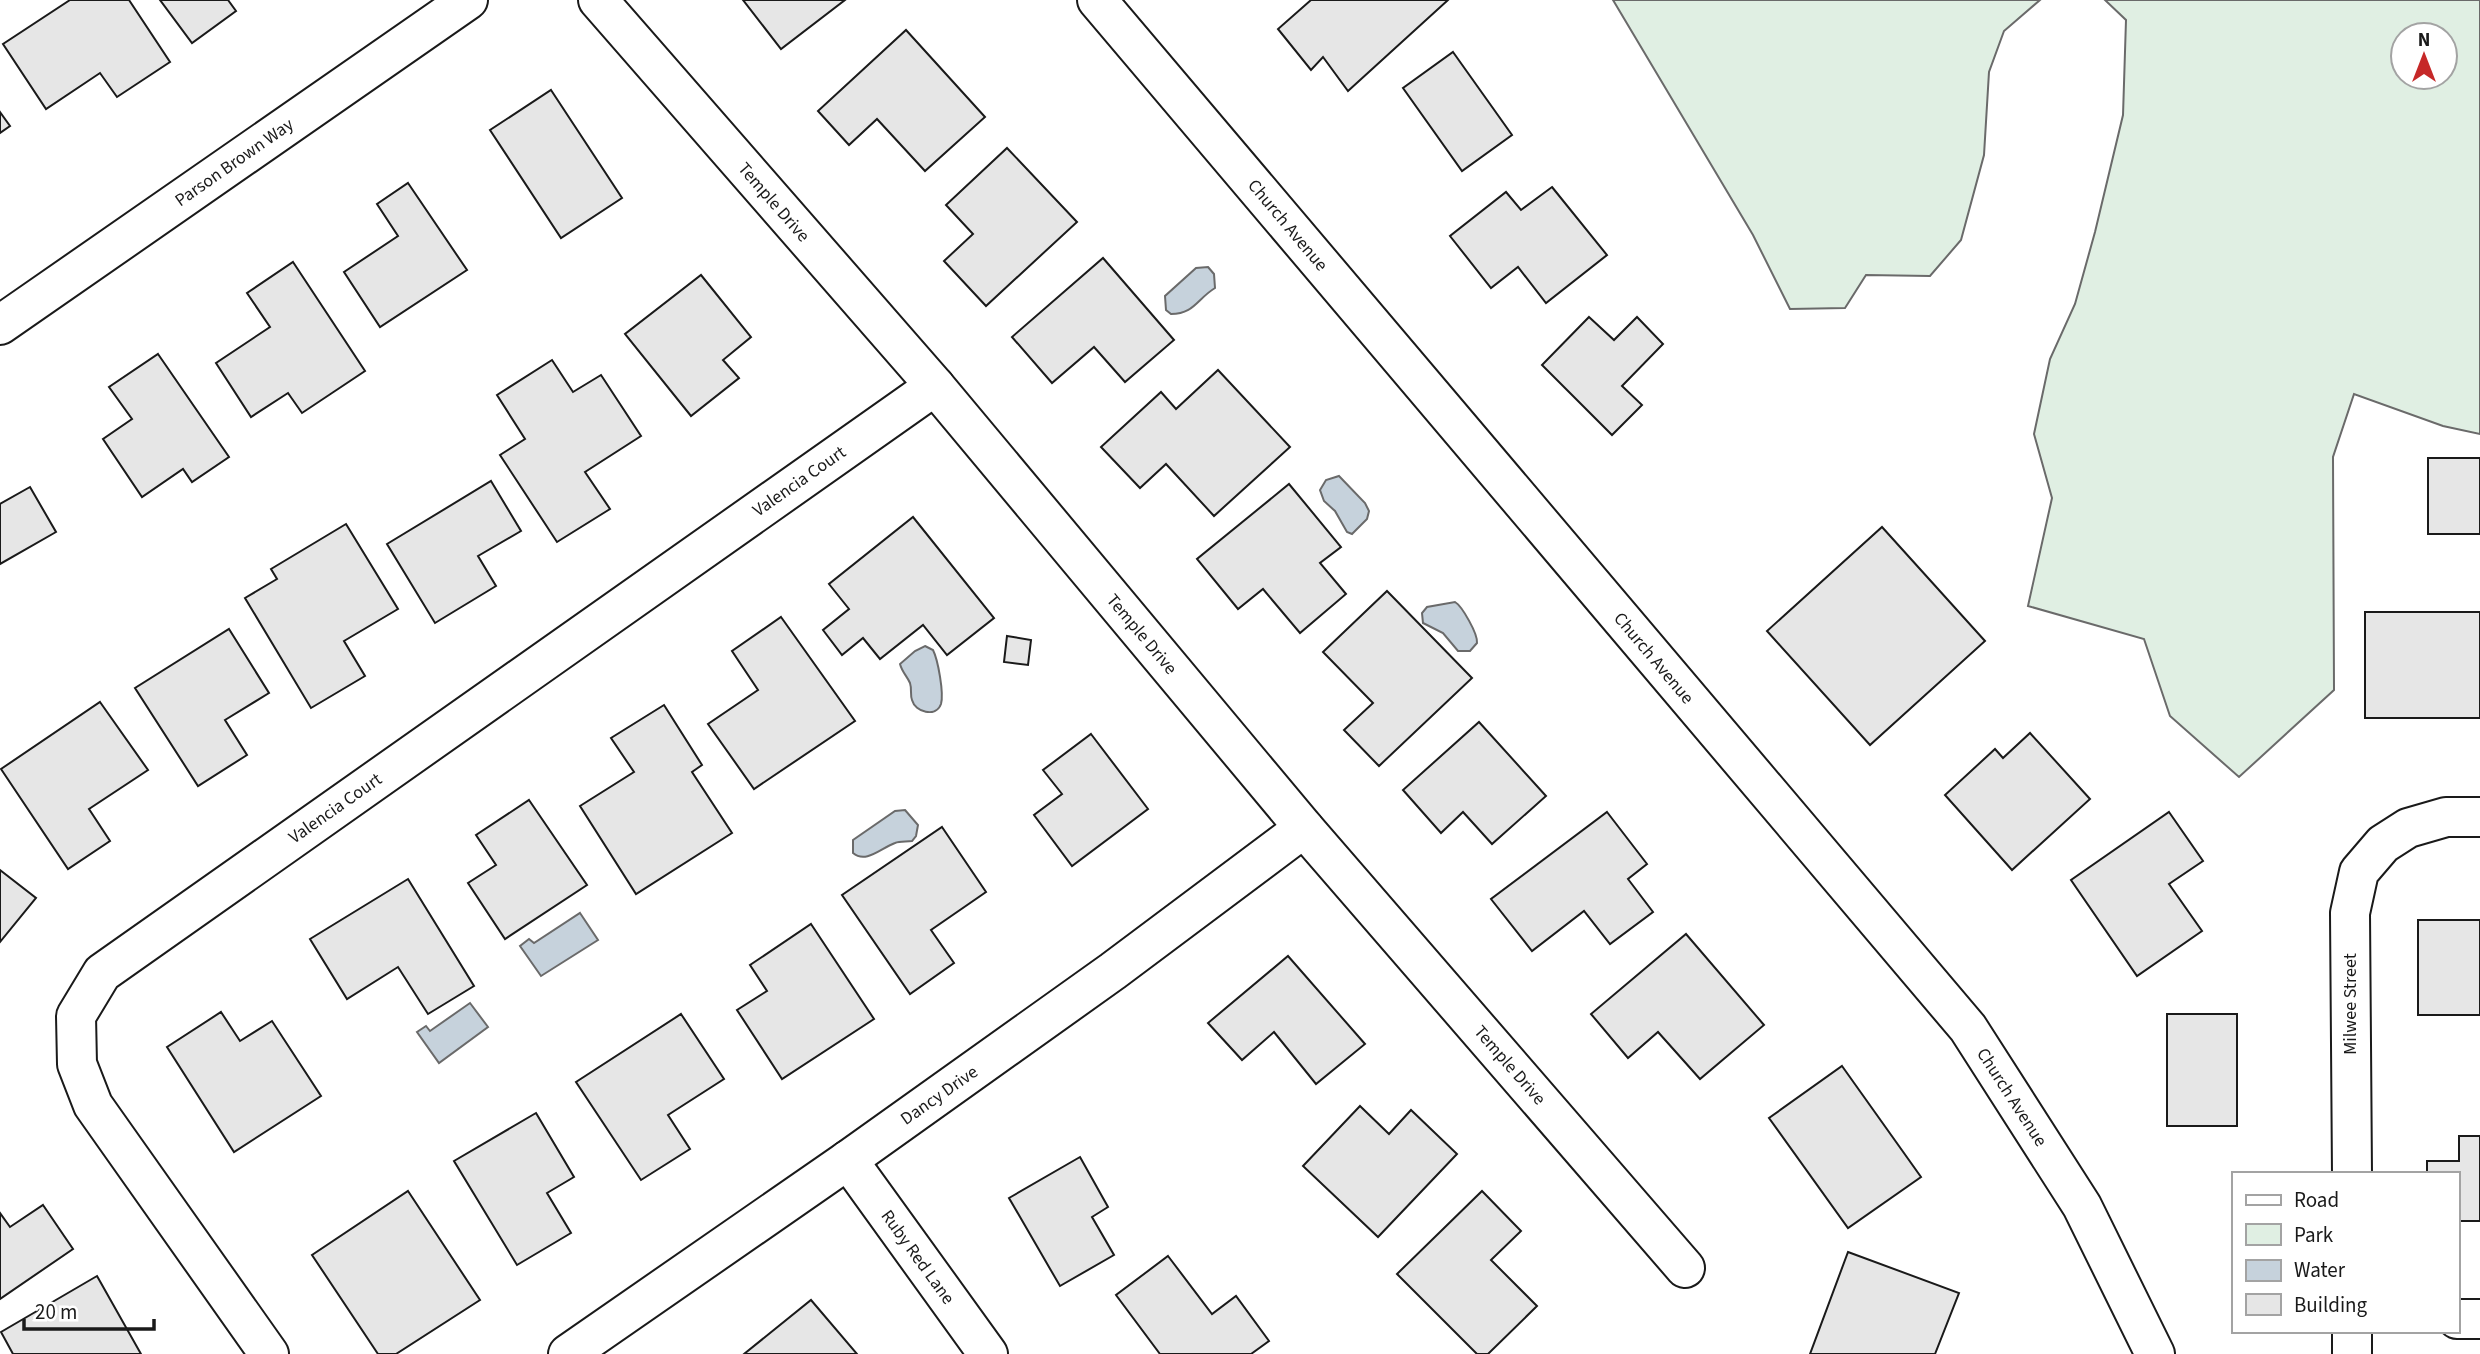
<svg xmlns="http://www.w3.org/2000/svg" width="2480" height="1354" font-family="'Source Sans 3',sans-serif">
<rect width="100%" height="100%" fill="#fff"/>
<g fill="#e0efe3" stroke="#6a6a6a" stroke-width="2" fill-rule="evenodd">
<path d="M1613,0H2040L2004,31L1989,72L1984,155L1961,240L1930,276L1866,275L1845,308L1790,309L1753,235Z"/>
<path d="M2105,0H2480V434L2443,426L2354,394L2333,457L2334,690L2239,777L2170,716L2144,639L2028,606L2052,498L2034,434L2050,359L2075,304L2095,232L2123,115L2126,20ZM2403,35H2445V77H2403Z"/>
</g>
<g fill="#c6d2dc" stroke="#6a6a6a" stroke-width="2">
<path d="M1208,267L1214,274L1215,288C1197,299 1194,314 1171,314L1166,310L1165,296L1196,268Z"/>
<path d="M1339,476L1365,503L1369,511L1367,519L1352,534L1347,532L1335,511L1324,501L1320,490L1326,480Z"/>
<path d="M1455,602C1462,606 1478,634 1477,643L1470,651H1458L1443,633L1423,623L1422,613L1427,607Z"/>
<path d="M925,646L933,650C938,660 944,693 941,704C936,718 915,712 912,700C910,695 912,689 910,683C907,676 902,672 900,664L915,651Z"/>
<path d="M905,810L918,825L916,836L912,841C907,842 900,841 895,843C881,848 866,864 853,853V840L895,811Z"/>
<path d="M580,913L598,940L541,976L520,946L529,939L534,943Z"/>
<path d="M470,1003L488,1027L439,1063L417,1032L426,1026L430,1031Z"/>
</g>
<g fill="#e6e6e6" stroke="#1a1a1a" stroke-width="2">
<path d="M70,0H129L170,62L117,97L100,73L46,109L3,44Z"/>
<path d="M160,0H228L236,11L192,43Z"/>
<path d="M743,0H845L781,49Z"/>
<path d="M1311,0H1448L1348,91L1323,57L1311,70L1278,29Z"/>
<path d="M906,30L985,117L925,171L877,119L849,145L818,111Z"/>
<path d="M1453,52L1512,135L1462,171L1403,88Z"/>
<path d="M551,90L622,198L561,238L490,130Z"/>
<path d="M0,112L10,126L0,133Z"/>
<path d="M1007,148L1077,222L986,306L944,261L973,234L946,205Z"/>
<path d="M408,183L467,270L380,327L344,272L398,236L377,204Z"/>
<path d="M1552,187L1607,255L1546,303L1518,267L1491,288L1450,236L1506,192L1521,210Z"/>
<path d="M1103,258L1174,340L1125,382L1094,347L1052,383L1012,337Z"/>
<path d="M293,262L365,371L302,413L288,393L251,417L216,363L270,327L247,293Z"/>
<path d="M701,275L751,337L723,360L739,378L691,416L625,334Z"/>
<path d="M1589,317L1614,340L1637,317L1663,344L1622,386L1642,405L1612,435L1542,365Z"/>
<path d="M158,354L229,457L192,482L183,469L142,497L103,439L132,419L109,387Z"/>
<path d="M552,360L573,392L601,375L641,436L585,472L610,509L557,542L500,455L525,439L497,395Z"/>
<path d="M1218,370L1290,447L1214,516L1166,464L1140,488L1101,447L1161,392L1176,409Z"/>
<rect x="2428" y="458" width="52" height="76"/>
<path d="M491,481L521,531L478,556L496,586L435,623L387,544Z"/>
<path d="M1289,484L1341,547L1320,563L1346,594L1300,633L1263,589L1238,609L1197,559Z"/>
<path d="M30,487L56,532L0,564V504Z"/>
<path d="M913,517L994,618L947,655L923,625L880,659L863,638L842,655L823,630L849,609L829,584Z"/>
<path d="M346,524L398,609L344,641L365,676L311,708L245,598L277,579L271,569Z"/>
<path d="M1882,527L1985,641L1870,745L1767,631Z"/>
<path d="M1387,591L1472,678L1379,766L1344,730L1373,703L1323,652Z"/>
<rect x="2365" y="612" width="115" height="106"/>
<path d="M781,617L855,721L754,789L708,724L758,690L732,651Z"/>
<path d="M229,629L269,693L225,720L247,755L198,786L135,688Z"/>
<path d="M1007,636L1031,640L1028,665L1004,662Z"/>
<path d="M100,702L148,770L89,809L110,841L68,869L1,769Z"/>
<path d="M664,705L702,765L692,772L732,833L636,894L580,806L634,772L611,738Z"/>
<path d="M1479,722L1546,796L1492,844L1463,812L1441,833L1403,790Z"/>
<path d="M2030,733L2090,799L2012,870L1945,795L1995,749L2003,758Z"/>
<path d="M1091,734L1148,809L1072,866L1034,815L1062,794L1043,770Z"/>
<path d="M529,800L587,885L505,939L468,883L496,865L476,835Z"/>
<path d="M1607,812L1647,864L1628,879L1653,912L1610,944L1584,911L1532,951L1491,899Z"/>
<path d="M2169,812L2203,861L2169,884L2202,931L2137,976L2071,880Z"/>
<path d="M942,827L986,892L931,930L954,963L910,994L842,895Z"/>
<path d="M0,870L36,898L0,942Z"/>
<path d="M408,879L474,986L428,1014L398,967L347,999L310,939Z"/>
<rect x="2418" y="920" width="62" height="95"/>
<path d="M811,924L874,1019L782,1079L737,1010L767,991L750,965Z"/>
<path d="M1686,934L1764,1025L1700,1079L1658,1032L1628,1058L1591,1014Z"/>
<path d="M1288,956L1365,1044L1316,1084L1274,1032L1242,1060L1208,1023Z"/>
<path d="M221,1012L240,1041L272,1021L321,1096L234,1152L167,1047Z"/>
<path d="M681,1014L724,1079L668,1115L690,1149L641,1180L576,1082Z"/>
<rect x="2167" y="1014" width="70" height="112"/>
<path d="M1842,1066L1921,1177L1848,1228L1769,1118Z"/>
<path d="M1360,1106L1389,1134L1411,1110L1457,1154L1378,1237L1303,1166Z"/>
<path d="M536,1113L574,1177L547,1193L571,1233L517,1265L454,1161Z"/>
<path d="M2459,1136H2480V1221H2457V1174H2427V1161H2459Z"/>
<path d="M1080,1157L1108,1207L1092,1217L1114,1255L1060,1286L1009,1198Z"/>
<path d="M408,1191L480,1300L396,1354H378L312,1255Z"/>
<path d="M1482,1191L1521,1231L1491,1260L1537,1306L1488,1354H1477L1397,1274Z"/>
<path d="M43,1205L73,1249L0,1299V1213L10,1227Z"/>
<path d="M1848,1252L1959,1293L1935,1354H1810Z"/>
<path d="M1168,1256L1212,1314L1236,1296L1269,1341L1251,1354H1160L1116,1295Z"/>
<path d="M97,1276L141,1354H13L1,1332Z"/>
<path d="M811,1300L857,1354H744Z"/>
</g>
<g fill="none" stroke-linecap="round" stroke-linejoin="round">
<g stroke="#1a1a1a" stroke-width="42">
<g id="street">
<path d="M598,0L935,386L1304,828L1685,1268"/>
<path d="M0,325L468,0"/>
<path d="M848,1160L988,1354"/>
<path d="M2352,1174L2350,913L2359,872L2383,844L2408,828L2446,817H2480"/>
<path d="M2457,1319H2480"/>
<path d="M269,1354L93,1105L77,1064L76,1016L102,973L935,386"/>
<path d="M568,1354L848,1160L1113,971L1304,828"/>
<path d="M2352,1354V1331"/>
</g>
</g>
<g stroke="#1a1a1a" stroke-width="42">
<path id="secondary" d="M1097,0L1968,1028L2082,1206L2155,1354"/>
</g>
<use href="#street" stroke="#fff" stroke-width="38"/>
<use href="#secondary" stroke="#fff" stroke-width="38"/>
</g>
<g text-anchor="middle" stroke-width="5" stroke-linejoin="round" paint-order="stroke">
<g font-size="18" fill="#1a1a1a" stroke="#fff">
<text transform="translate(234 162) rotate(-35)" y="6">Parson Brown Way</text>
<text transform="translate(774 202) rotate(49)" y="6">Temple Drive</text>
<text transform="translate(1288 225) rotate(50)" y="6">Church Avenue</text>
<text transform="translate(799 481) rotate(-35)" y="6">Valencia Court</text>
<text transform="translate(1142 634) rotate(50)" y="6">Temple Drive</text>
<text transform="translate(1654 658) rotate(50)" y="6">Church Avenue</text>
<text transform="translate(335 808) rotate(-35)" y="6">Valencia Court</text>
<text transform="translate(2350 1004) rotate(-90)" y="6">Milwee Street</text>
<text transform="translate(1510 1065) rotate(49)" y="6">Temple Drive</text>
<text transform="translate(939 1095) rotate(-35)" y="6">Dancy Drive</text>
<text transform="translate(2012 1097) rotate(57)" y="6">Church Avenue</text>
<text transform="translate(918 1257) rotate(54)" y="6">Ruby Red Lane</text>
</g>
</g>
<rect x="2232" y="1172" width="228" height="161" fill="#ffffff" stroke="#a3a3a3" stroke-width="2"/>
<rect x="2246" y="1195" width="35" height="10" fill="#ffffff" stroke="#a3a3a3" stroke-width="2"/>
<text x="2294" y="1207" font-size="21" fill="#1a1a1a">Road</text>
<rect x="2246" y="1224" width="35" height="21" fill="#e0efe3" stroke="#a3a3a3" stroke-width="2"/>
<text x="2294" y="1242" font-size="21" fill="#1a1a1a">Park</text>
<rect x="2246" y="1260" width="35" height="21" fill="#c6d2dc" stroke="#a3a3a3" stroke-width="2"/>
<text x="2294" y="1277" font-size="21" fill="#1a1a1a">Water</text>
<rect x="2246" y="1294" width="35" height="21" fill="#e6e6e6" stroke="#a3a3a3" stroke-width="2"/>
<text x="2294" y="1312" font-size="21" fill="#1a1a1a">Building</text>
<g transform="translate(2424 56)"><circle r="33" fill="#ffffff" stroke="#a3a3a3" stroke-width="2"/>
<path d="M0-5L12 26L0 18L-12 26Z" fill="#c62828"/>
<text y="-10" font-size="19" font-weight="bold" text-anchor="middle" fill="#1a1a1a">N</text>
</g>
<path d="M24 1319v10h130v-10" fill="none" stroke="#1a1a1a" stroke-width="3.5"/>
<text x="35" y="1319" font-size="21" fill="#1a1a1a" stroke="#ffffff" stroke-width="5" paint-order="stroke">20 m</text>
</svg>
